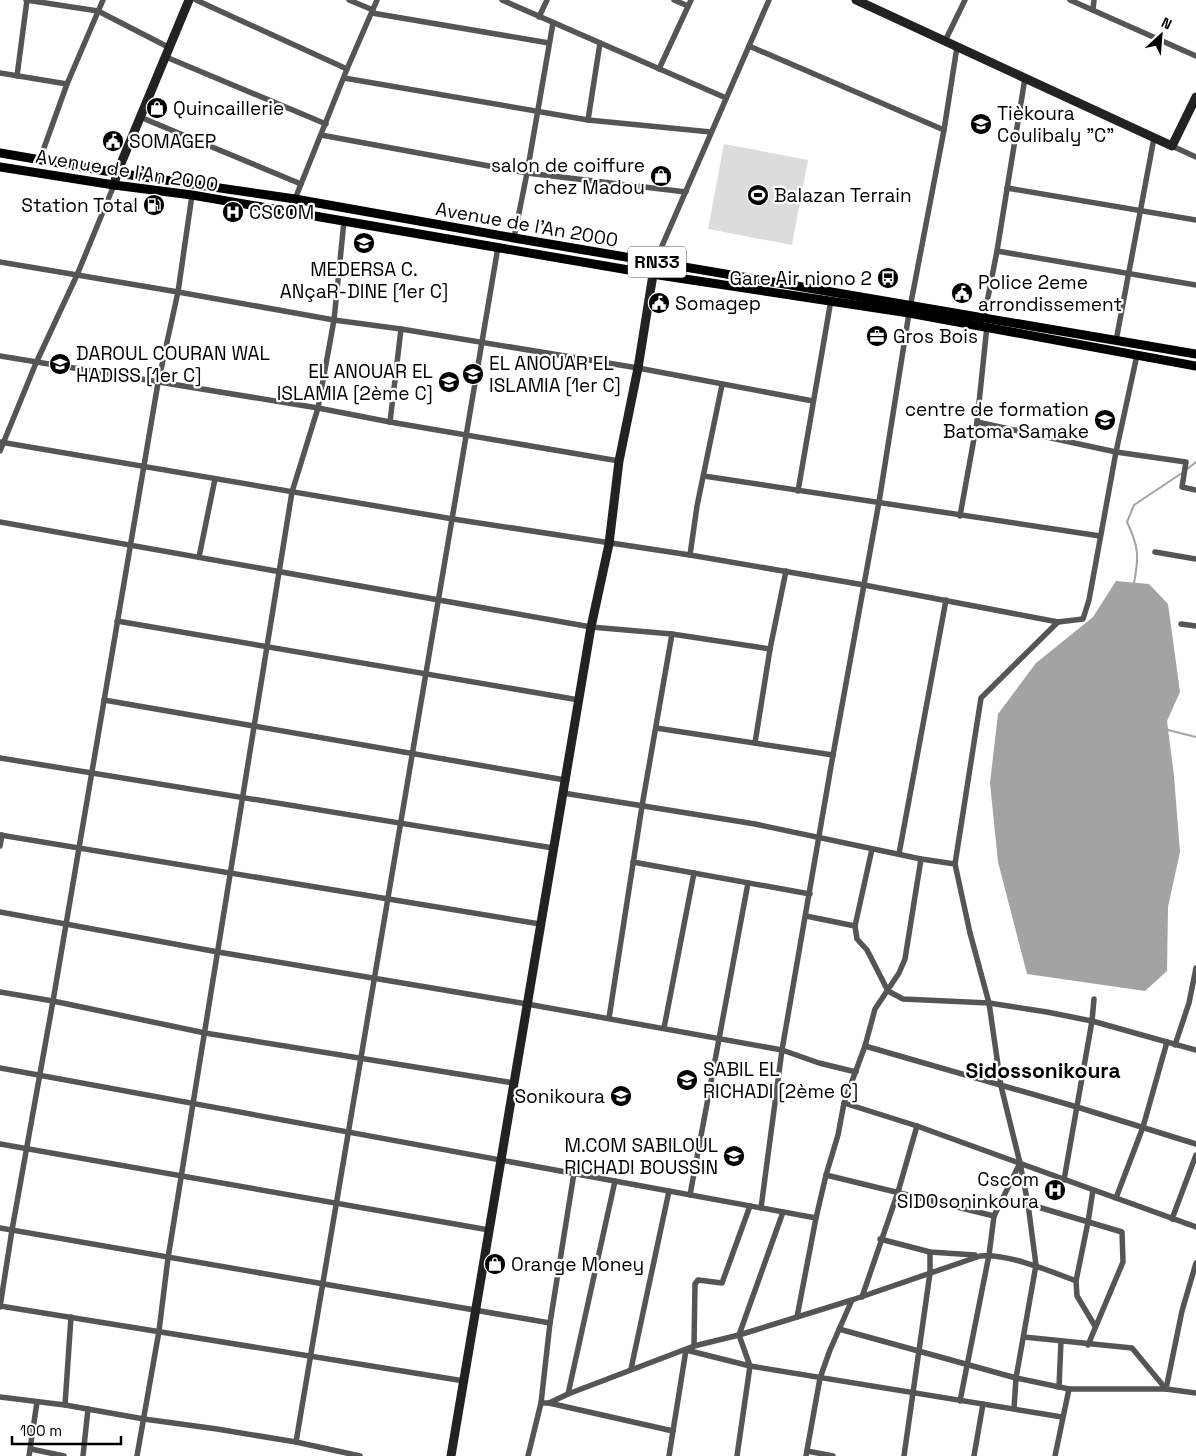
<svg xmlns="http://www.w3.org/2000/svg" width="1196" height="1456" font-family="'Space Grotesk',sans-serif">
<rect width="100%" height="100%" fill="#fff"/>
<path fill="#dcdcdc" d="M724,144L808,160L792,245L708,229Z"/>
<path fill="#a3a3a3" d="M1116,581L1149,584L1168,604L1180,692L1167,721L1174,776L1180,852L1168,907L1167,971L1145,991L1027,974L998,862L990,783L998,714L1036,663L1093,617Z"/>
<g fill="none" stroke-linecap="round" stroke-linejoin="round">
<g stroke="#a3a3a3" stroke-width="2">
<path d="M1186,470L1196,462"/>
<path d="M1134,583C1139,557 1139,547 1127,522L1134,505L1182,473"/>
<path d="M1168,730L1196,737"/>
</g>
<g stroke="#555" stroke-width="5.5">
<path d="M26,0L98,11L170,48"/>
<path d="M196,0L347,69"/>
<path d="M349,0L373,10"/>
<path d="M502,0L726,98"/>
<path d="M674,0L688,6"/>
<path d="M1070,0L1196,56"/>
<path d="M1093,10L1094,0"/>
<path d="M372,13L549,43"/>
<path d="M539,17L547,0"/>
<path d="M945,41L965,0"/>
<path d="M749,46L944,130L957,47"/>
<path d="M166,57L326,124"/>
<path d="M659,69L691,0"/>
<path d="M0,73L67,84"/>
<path d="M17,76L27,0"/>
<path d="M344,78L588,120L711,132"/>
<path d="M140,117L301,184"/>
<path d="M588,120L600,43"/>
<path d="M321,135L527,173L686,192"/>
<path d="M1172,146L1196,157"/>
<path d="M40,159L67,84L103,0"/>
<path d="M1007,188L1196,220"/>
<path d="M295,199L347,69L377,0"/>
<path d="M514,238L527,173L553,23"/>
<path d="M997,251L1196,285"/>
<path d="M0,262L178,292L334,320L401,329L638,368L813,401"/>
<path d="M655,262L769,0"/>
<path d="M984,318L997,251L1025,78"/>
<path d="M1116,341L1154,138"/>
<path d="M0,356L318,408L390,422L619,461"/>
<path d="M390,422L401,329"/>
<path d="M977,422L1116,452L1186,462L1182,487L1196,490"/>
<path d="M0,442L453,519L690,555L864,585L1058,622"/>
<path d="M0,451L36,363L77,275L114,185"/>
<path d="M704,476L1100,536"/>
<path d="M798,491L831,300"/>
<path d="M960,516L977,422L987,326"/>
<path d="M0,522L591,627L672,634L770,649"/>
<path d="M1155,552L1196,559"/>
<path d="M690,555L697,506L722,385"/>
<path d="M199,557L215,479"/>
<path d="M117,621L579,700"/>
<path d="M1181,624L1196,626"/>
<path d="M104,700L565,780"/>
<path d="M656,728L833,755"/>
<path d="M755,743L770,649L786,571"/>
<path d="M0,758L553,848"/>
<path d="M563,793L755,824L921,859L955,864"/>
<path d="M0,835L540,924"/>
<path d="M0,846L2,835"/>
<path d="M872,849L855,926L857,939L867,950L888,991L903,999L989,1003L1047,1012L1092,1021L1196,1050"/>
<path d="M899,854L946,600"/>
<path d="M633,862L810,894"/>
<path d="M0,912L218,952L527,1004L782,1050L819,1063L856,1072"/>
<path d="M806,916L855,926"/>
<path d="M0,992L53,1001L205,1033L514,1083"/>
<path d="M609,1018L642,806L672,634"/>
<path d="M664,1028L694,873"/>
<path d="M1175,1045L1189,1003L1196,968"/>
<path d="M865,1046L1077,1107L1196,1144"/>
<path d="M0,1068L816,1218"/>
<path d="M844,1103L917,1126L1196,1227"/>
<path d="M0,1144L489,1230"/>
<path d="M826,1175L994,1216"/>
<path d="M1064,1180L1092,1021L1094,999"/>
<path d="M1093,1190L1088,1222L1076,1281L1077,1296L1095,1326"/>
<path d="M690,1195L748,883"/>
<path d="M1116,1198L1143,1127L1167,1042"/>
<path d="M1028,1204L1122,1232L1123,1262L1088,1345"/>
<path d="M761,1208L782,1050L833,755L879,502L909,313L944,130"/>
<path d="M1172,1219L1196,1155"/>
<path d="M0,1228L550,1323"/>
<path d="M880,1239L930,1252L975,1255"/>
<path d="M862,1297L898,1192L917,1126"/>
<path d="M0,1306L464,1381"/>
<path d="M0,1307L12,1230L53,1001L158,383L178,292L192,195"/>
<path d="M797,1317L816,1218L826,1175L838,1135L844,1103L865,1046L875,1009L899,973L905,959L921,859"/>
<path d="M839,1329L1016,1378L1069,1389H1166L1196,1393"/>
<path d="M1024,1337L1132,1348L1166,1389"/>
<path d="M694,1346L695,1284L698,1280L722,1283L750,1206"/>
<path d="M631,1369L669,1191"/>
<path d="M1059,1387L1061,1341"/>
<path d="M1166,1389L1182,1311L1196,1263"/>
<path d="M568,1394L615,1181"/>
<path d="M0,1397L65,1405L144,1419L217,1429L296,1442L360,1456"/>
<path d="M960,1401L989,1255L994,1216L1020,1163"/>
<path d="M541,1403H549L568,1394L694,1346L739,1335L852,1300L980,1256C1007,1253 1050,1271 1076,1281"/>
<path d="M549,1403L673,1431"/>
<path d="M65,1405L71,1317"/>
<path d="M1014,1409L1016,1378L1036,1265L1028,1204L1020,1163L1001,1086L989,1003L970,933L955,864L981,698L1058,622L1083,619L1089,600L1116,452L1137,355"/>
<path d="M296,1442L498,247"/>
<path d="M31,1449L64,1456"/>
<path d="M807,1451L833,1456"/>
<path d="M29,1456L37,1402"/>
<path d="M83,1456L88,1409"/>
<path d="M137,1456L159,1331L168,1258L292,492L318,408L334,320L344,221"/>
<path d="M528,1456L541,1403L550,1323L574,1173"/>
<path d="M669,1456L686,1350L750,1366L1062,1417"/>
<path d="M737,1456L750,1366L739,1335L783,1212"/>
<path d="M806,1456L820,1378L830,1350L852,1300"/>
<path d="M904,1456L930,1273V1252"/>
<path d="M974,1456L983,1404"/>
<path d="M1055,1456L1069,1389"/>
</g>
<g stroke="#222" stroke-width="9">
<path d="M856,0L1172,146L1196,97"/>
<path d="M114,185L117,173L189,0"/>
<path d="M451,1456L591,627L609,544L619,461L638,368L655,262"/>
</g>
<g stroke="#000" stroke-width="9">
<path d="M0,153L117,173L295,199L514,238L1196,354"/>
<path d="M0,167L114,185L192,195L652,274L909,313L1196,366"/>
</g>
</g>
<defs>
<g id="shop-disc" transform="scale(1.125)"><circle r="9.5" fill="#000" stroke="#fff"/><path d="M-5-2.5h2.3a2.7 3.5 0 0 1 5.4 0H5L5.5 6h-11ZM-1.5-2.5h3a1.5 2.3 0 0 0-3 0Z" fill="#fff"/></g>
<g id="school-disc" transform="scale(1.125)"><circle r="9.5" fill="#000" stroke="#fff"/><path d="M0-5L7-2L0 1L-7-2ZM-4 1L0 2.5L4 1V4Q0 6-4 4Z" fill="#fff"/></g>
<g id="civic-disc" transform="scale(1.125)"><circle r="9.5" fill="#000" stroke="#fff"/><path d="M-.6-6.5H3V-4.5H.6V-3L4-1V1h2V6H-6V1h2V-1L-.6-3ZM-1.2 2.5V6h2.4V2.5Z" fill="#fff"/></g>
<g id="stadium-disc" transform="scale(1.125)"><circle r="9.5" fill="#000" stroke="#fff"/><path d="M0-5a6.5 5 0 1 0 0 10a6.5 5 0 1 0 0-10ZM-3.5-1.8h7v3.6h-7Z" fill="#fff"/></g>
<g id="fuel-disc" transform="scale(1.125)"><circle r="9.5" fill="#000" stroke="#fff"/><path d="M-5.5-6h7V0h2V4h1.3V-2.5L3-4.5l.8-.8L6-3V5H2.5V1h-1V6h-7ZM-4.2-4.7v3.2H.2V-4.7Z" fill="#fff"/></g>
<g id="hospital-disc" transform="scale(1.125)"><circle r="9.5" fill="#000" stroke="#fff"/><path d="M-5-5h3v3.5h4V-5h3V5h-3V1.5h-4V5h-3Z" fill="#fff"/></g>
<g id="bus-disc" transform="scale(1.125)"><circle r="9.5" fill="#000" stroke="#fff"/><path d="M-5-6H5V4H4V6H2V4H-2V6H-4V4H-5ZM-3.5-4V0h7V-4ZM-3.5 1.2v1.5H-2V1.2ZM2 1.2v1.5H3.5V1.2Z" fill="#fff"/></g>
<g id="office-disc" transform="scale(1.125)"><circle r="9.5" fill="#000" stroke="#fff"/><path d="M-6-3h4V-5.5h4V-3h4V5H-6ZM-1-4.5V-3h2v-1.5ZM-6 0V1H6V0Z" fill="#fff"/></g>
</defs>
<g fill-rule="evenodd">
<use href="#shop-disc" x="157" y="108"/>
<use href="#school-disc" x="981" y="124"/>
<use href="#civic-disc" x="113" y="141"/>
<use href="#shop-disc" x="661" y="176"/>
<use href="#stadium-disc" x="758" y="195"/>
<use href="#fuel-disc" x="154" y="205"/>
<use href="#hospital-disc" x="233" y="212"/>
<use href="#school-disc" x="364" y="243"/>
<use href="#bus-disc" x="888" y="278"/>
<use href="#civic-disc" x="962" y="293"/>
<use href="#civic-disc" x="659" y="303"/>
<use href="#office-disc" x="877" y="336"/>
<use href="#school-disc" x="60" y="364"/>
<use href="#school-disc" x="473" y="374"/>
<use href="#school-disc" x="449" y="382"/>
<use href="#school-disc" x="1105" y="420"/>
<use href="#school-disc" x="687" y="1080"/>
<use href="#school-disc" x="621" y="1096"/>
<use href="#school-disc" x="734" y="1156"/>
<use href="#hospital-disc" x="1055" y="1190"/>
<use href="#shop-disc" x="495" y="1264"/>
</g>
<g text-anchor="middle" stroke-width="4.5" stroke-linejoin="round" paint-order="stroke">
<rect fill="#fff" stroke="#4c4c4c" stroke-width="1" x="628" y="246.5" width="58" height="31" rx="4"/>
<g font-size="18" font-weight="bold" fill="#000">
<text x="657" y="268">RN33</text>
</g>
<g font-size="19" fill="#000" stroke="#fff" text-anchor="start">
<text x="173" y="115">Quincaillerie</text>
<text x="997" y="120">Tièkoura<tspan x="997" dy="22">Coulibaly "C"</tspan></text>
<text x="129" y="148">SOMAGEP</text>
<text x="645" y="172" text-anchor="end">salon de coiffure<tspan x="645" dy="22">chez Madou</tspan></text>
<text x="774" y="202">Balazan Terrain</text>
<text x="138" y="212" text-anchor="end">Station Total</text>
<text x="249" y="219">CSCOM</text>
<text x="364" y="276" text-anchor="middle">MEDERSA C.<tspan x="364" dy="22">ANçaR-DINE [1er C]</tspan></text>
<text x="872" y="285" text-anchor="end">Gare Air niono 2</text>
<text x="978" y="289">Police 2eme<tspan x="978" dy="22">arrondissement</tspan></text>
<text x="675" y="310">Somagep</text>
<text x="893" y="343">Gros Bois</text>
<text x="76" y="360">DAROUL COURAN WAL<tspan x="76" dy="22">HADISS [1er C]</tspan></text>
<text x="489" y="370">EL ANOUAR EL<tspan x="489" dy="22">ISLAMIA [1er C]</tspan></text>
<text x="433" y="378" text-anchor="end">EL ANOUAR EL<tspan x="433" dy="22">ISLAMIA [2ème C]</tspan></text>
<text x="1089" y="416" text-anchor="end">centre de formation<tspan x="1089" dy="22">Batoma Samake</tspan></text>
<text x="703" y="1076">SABIL EL<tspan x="703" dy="22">RICHADI [2ème C]</tspan></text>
<text x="605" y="1103" text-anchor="end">Sonikoura</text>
<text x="718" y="1152" text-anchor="end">M.COM SABILOUL<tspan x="718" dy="22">RICHADI BOUSSIN</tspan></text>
<text x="1039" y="1186" text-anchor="end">Cscom<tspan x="1039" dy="22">SIDOsoninkoura</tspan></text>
<text x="511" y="1271">Orange Money</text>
</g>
<g font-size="19" fill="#000" stroke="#fff">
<text transform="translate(127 170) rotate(9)" y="7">Avenue de l'An 2000</text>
<text transform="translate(527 224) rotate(10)" y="7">Avenue de l'An 2000</text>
</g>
<g font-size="21" font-weight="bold" fill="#000" stroke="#fff">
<text x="1043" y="1078">Sidossonikoura</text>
</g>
</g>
<g transform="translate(1161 35) rotate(26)" stroke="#ffffff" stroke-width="4" paint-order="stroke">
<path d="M0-4L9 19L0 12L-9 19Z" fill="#000000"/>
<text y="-8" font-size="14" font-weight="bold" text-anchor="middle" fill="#000000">N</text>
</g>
<path d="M12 1436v8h109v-8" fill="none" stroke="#000000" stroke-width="2.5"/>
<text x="20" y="1436" font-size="15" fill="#000000" stroke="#ffffff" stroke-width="4" paint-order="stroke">100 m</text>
</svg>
